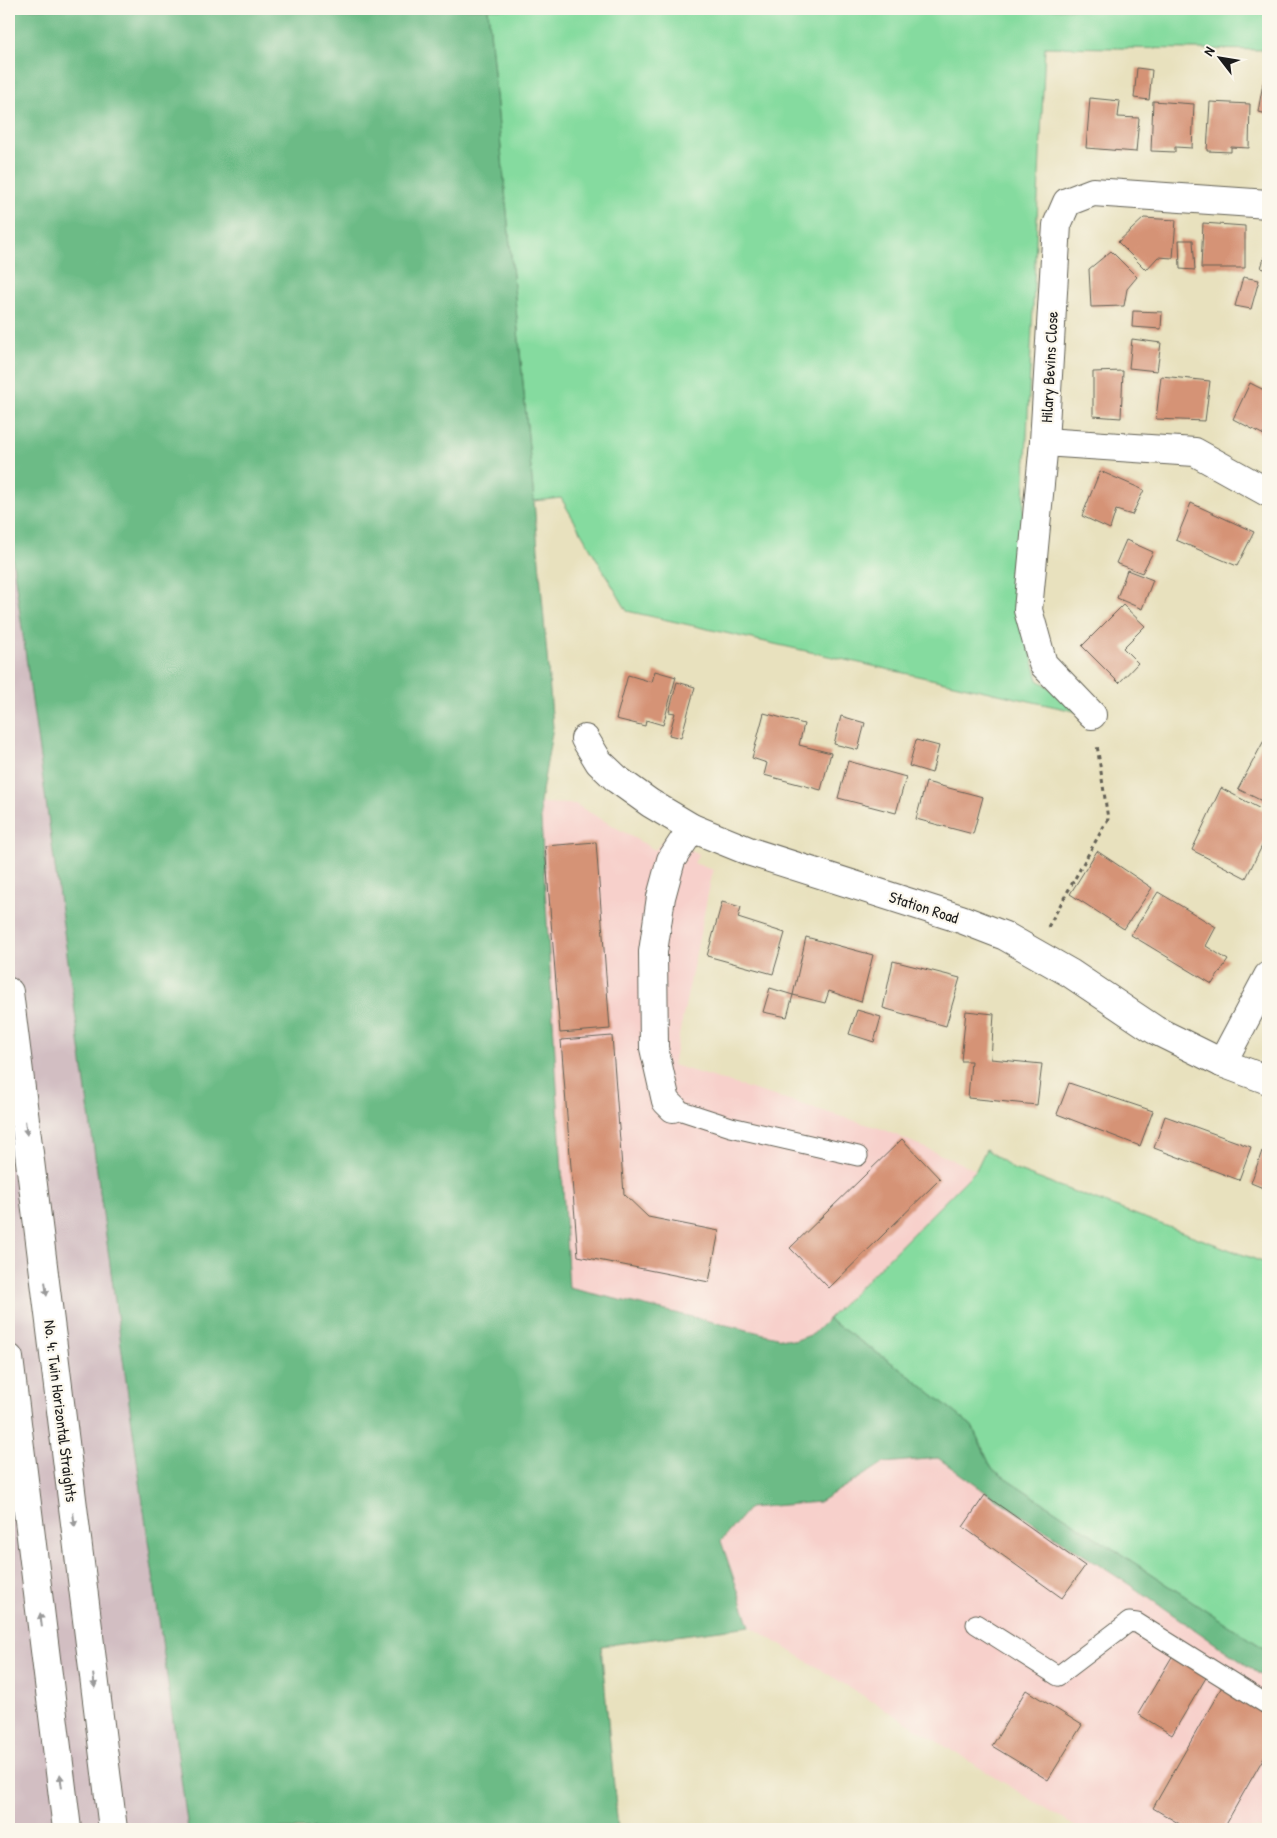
<svg xmlns="http://www.w3.org/2000/svg" width="1277" height="1838" font-family="'Patrick Hand',sans-serif">
<rect width="100%" height="100%" fill="#fbf7ec"/>
<filter id="ink" filterUnits="userSpaceOnUse"><feTurbulence type="fractalNoise" baseFrequency=".02" numOctaves="2"/><feDisplacementMap in="SourceGraphic" scale="10" xChannelSelector="R" yChannelSelector="G"/><feConvolveMatrix kernelMatrix="1 2 1 2 8 2 1 2 1" color-interpolation-filters="sRGB"/></filter>
<filter id="wash" filterUnits="userSpaceOnUse"><feTurbulence type="fractalNoise" baseFrequency=".0096" numOctaves="4" result="noise"/><feDisplacementMap in="SourceGraphic" scale="20" xChannelSelector="R" yChannelSelector="G"/><feGaussianBlur stdDeviation="1.12" result="paint"/><feColorMatrix in="noise" values="0 0 0 0 0 0 0 0 0 0 0 0 0 0 0 0 0 1.4 0 .05"/><feComposite in="paint" operator="in"/></filter>
<g filter="url(#wash)">
<rect width="100%" height="100%" fill="#e8e1be"/>
<g fill="#f7d0cb">
<path d="M540,803L575,804L655,850L666,836L699,854L694,863L713,870L673,1065L882,1129L976,1170L813,1334L794,1341L569,1289Z"/>
<path d="M938,1458L984,1491L1130,1585L1268,1680V1829H1079L750,1626L721,1541L749,1508L819,1502L884,1463Z"/>
</g>
<path fill="#d2bec2" d="M9,534L188,1829H9Z"/>
<g fill="#85db9f" stroke="#507c5e">
<path d="M488,9H1268V50L1045,47L1019,608L1038,680L1092,715L627,611L561,498L534,501Z"/>
<path d="M986,1149L1013,1169L1268,1264V1651L992,1469L972,1426L902,1370L828,1319L976,1170Z"/>
</g>
<path fill="#6cbb86" stroke="#446c51" d="M9,9H488L534,501L553,727L540,803L569,1288L794,1341L813,1334L828,1319L902,1370L972,1426L992,1469L1268,1651V1680L1130,1585L984,1491L938,1458L884,1463L819,1502L749,1508L721,1541L750,1626L601,1646L618,1829H188L9,534Z"/>
<g id="blocks">
<g fill="#d59376">
<path d="M1137,68L1152,70L1149,100L1134,98Z"/>
<path d="M1263,83L1268,84V114L1258,112Z"/>
<path d="M1090,98L1120,101L1118,117L1139,118L1136,152L1086,148Z"/>
<path d="M1153,101L1194,104L1192,148L1175,147V152L1151,151Z"/>
<path d="M1210,102L1250,104L1249,148L1231,147V152L1207,151Z"/>
<path d="M1144,218L1176,220L1173,258L1158,257L1146,270L1118,242Z"/>
<path d="M1203,223L1245,226V268H1201Z"/>
<path d="M1179,240H1193L1195,270L1180,269Z"/>
<path d="M1268,244V270L1261,268Z"/>
<path d="M1111,251L1137,277L1127,289L1124,306L1091,307L1089,269Z"/>
<path d="M1243,277L1259,280L1251,309L1235,306Z"/>
<path d="M1133,311L1162,312L1161,329L1132,327Z"/>
<path d="M1132,339L1161,343L1157,371L1129,368Z"/>
<path d="M1123,371L1121,418L1093,416V372Z"/>
<path d="M1161,376L1210,381L1205,421L1156,419Z"/>
<path d="M1250,383L1268,392V437L1233,419Z"/>
<path d="M1100,471L1144,490L1132,515L1116,510L1110,529L1082,516Z"/>
<path d="M1191,503L1254,532L1237,566L1176,540Z"/>
<path d="M1126,540L1153,552L1142,573L1116,563Z"/>
<path d="M1127,570L1153,580L1142,609L1117,598Z"/>
<path d="M1123,605L1145,626L1123,648L1138,663L1119,683L1082,646Z"/>
<path d="M655,671L676,677L663,725L646,720L645,726L616,719L628,675L652,682Z"/>
<path d="M677,682L695,687L681,738L669,735L675,713L669,712Z"/>
<path d="M764,713L804,724L799,745L831,753L821,790L764,775L767,763L752,758Z"/>
<path d="M841,716L865,723L858,750L834,744Z"/>
<path d="M1268,733V804L1238,789Z"/>
<path d="M916,740L939,746L932,773L909,766Z"/>
<path d="M848,761L906,777L896,813L838,798Z"/>
<path d="M926,782L983,797L973,834L916,819Z"/>
<path d="M1221,788L1268,813V834L1246,878L1192,850Z"/>
<path d="M596,842L610,1029L560,1033L545,846Z"/>
<path d="M1097,851L1152,888L1124,929L1070,894Z"/>
<path d="M1158,892L1216,927L1206,946L1228,960L1212,984L1131,935Z"/>
<path d="M722,902L741,907L738,918L785,933L773,974L707,956Z"/>
<path d="M806,937L873,955L861,1002L829,991L825,1003L793,995L787,1017L763,1012L770,988L793,995Z"/>
<path d="M893,961L960,978L946,1026L883,1008Z"/>
<path d="M857,1010L881,1017L874,1042L849,1034Z"/>
<path d="M966,1011L994,1014L991,1059L1042,1064L1037,1105L968,1098L971,1061H961Z"/>
<path d="M612,1036L624,1194L648,1217L719,1231L709,1282L578,1256L561,1040Z"/>
<path d="M1069,1083L1153,1111L1140,1146L1057,1114Z"/>
<path d="M1165,1116L1251,1147L1239,1180L1154,1148Z"/>
<path d="M902,1139L940,1179L829,1288L790,1248Z"/>
<path d="M1262,1151L1268,1154V1190L1251,1183Z"/>
<path d="M985,1495L1085,1566L1062,1598L963,1527Z"/>
<path d="M1176,1650L1210,1671L1172,1735L1138,1714Z"/>
<path d="M1224,1683L1268,1710V1750L1223,1829H1188L1153,1808Z"/>
<path d="M1026,1690L1082,1725L1048,1780L992,1746Z"/>
</g>
</g>
</g>
<g filter="url(#ink)">
<use href="#blocks" fill-opacity="0" stroke="#636155" stroke-width="1"/>
<g fill="none" stroke-linecap="round" stroke-linejoin="round">
<g stroke="#636155" stroke-width="21">
<g id="lane">
<path d="M673,1108L731,1127L858,1156"/>
<path d="M976,1624L1058,1676L1129,1622L1137,1623L1268,1705"/>
</g>
</g>
<g stroke="#636155" stroke-width="30">
<g id="street">
<path d="M1044,442L1195,452L1267,492"/>
<path d="M1092,715L1043,664L1028,610L1044,442L1057,225L1067,202L1093,192L1268,204"/>
<path d="M585,739L599,762L618,780L650,803L692,828L751,852L961,919L1005,936L1070,973L1155,1030L1222,1063L1268,1080"/>
<path d="M9,992L113,1829"/>
<path d="M1222,1063L1268,976"/>
<path d="M673,1108L666,1101L654,1048L653,952L661,897L671,860L692,828"/>
<path d="M9,1358L67,1829"/>
</g>
</g>
<path stroke="#636155" stroke-width="3" stroke-dasharray="4 4" stroke-linecap="butt" d="M1048,927L1108,819L1097,745"/>
<use href="#lane" stroke="#fff" stroke-width="19"/>
<use href="#street" stroke="#fff" stroke-width="28"/>
</g>
<defs><path id="oneway-solid" d="M-6-.8H1V-3.2L6.5 0L1 3.2V.8H-6Z" transform="scale(1.25)"/></defs>
<g fill="#999">
<use href="#oneway-solid" transform="translate(26 1128) rotate(83)"/>
<use href="#oneway-solid" transform="translate(46 1289) rotate(83)"/>
<use href="#oneway-solid" transform="translate(74 1520) rotate(83)"/>
<use href="#oneway-solid" transform="translate(41 1620) rotate(-97)"/>
<use href="#oneway-solid" transform="translate(94 1681) rotate(83)"/>
<use href="#oneway-solid" transform="translate(61 1781) rotate(-97)"/>
</g>
</g>
<g text-anchor="middle" stroke-width="4.5" stroke-linejoin="round" paint-order="stroke">
<g font-size="16" fill="#1c1c1c" stroke="#fbf7ec">
<text transform="translate(1049 367) rotate(-87)" y="6">Hilary Bevins Close</text>
<text transform="translate(924 907) rotate(18)" y="6">Station Road</text>
<text transform="translate(61 1411) rotate(83)" y="6">No. 4: Twin Horizontal Straights</text>
</g>
</g>
<rect width="1277" height="1838" fill="none" stroke="#fbf7ec" stroke-width="30"/>
<g transform="translate(1220 58) rotate(301)" stroke="#fbf7ec" stroke-width="4" paint-order="stroke">
<path d="M0-4L9 19L0 12L-9 19Z" fill="#1c1c1c"/>
<text y="-8" font-size="14" font-weight="bold" text-anchor="middle" fill="#1c1c1c">N</text>
</g>
</svg>
